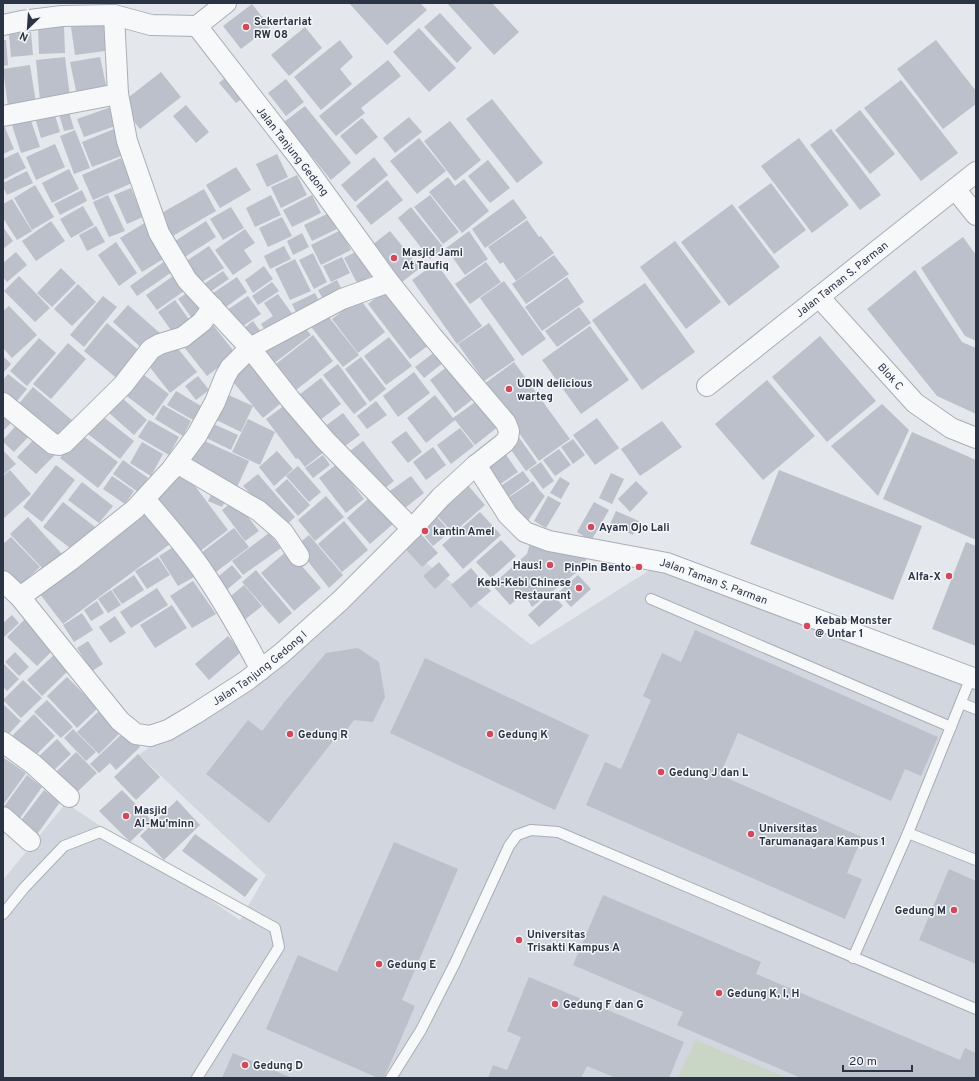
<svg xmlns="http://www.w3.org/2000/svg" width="979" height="1081" font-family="Overpass,sans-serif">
<rect width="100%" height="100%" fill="#e4e7ec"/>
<path fill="#d2d6de" d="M406,547L531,645L661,563L976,682V1078H3V880L66,803L240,920L266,875L139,755Z"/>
<path fill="#c9d6c5" d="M696,1040L787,1078H677Z"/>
<g fill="#bbc0ca">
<path d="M349,3H420L427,10L387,45Z"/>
<path d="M447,3H492L519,32L494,55Z"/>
<path d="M252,4L270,27L241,49L223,26Z"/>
<path d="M440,13L472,48L457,63L424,27Z"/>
<path d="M108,22L112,50L75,55L71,27Z"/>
<path d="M64,26L65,53L39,54L38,27Z"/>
<path d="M305,27L322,48L289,76L271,55Z"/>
<path d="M419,28L456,68L429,92L393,52Z"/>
<path d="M31,32L33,55L11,57L9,34Z"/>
<path d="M3,40H6L8,65L3,66Z"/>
<path d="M340,40L353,57L340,69L352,84L321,110L294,77Z"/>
<path d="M936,40L976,91V104L943,129L897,69Z"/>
<path d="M65,57L70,97L40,100L36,60Z"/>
<path d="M100,57L108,94L78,100L70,62Z"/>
<path d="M388,60L401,76L361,108L365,113L336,136L319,116Z"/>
<path d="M30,65L36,103L8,107L3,69Z"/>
<path d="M161,72L181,97L140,129L120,104Z"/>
<path d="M227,76L244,97L236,103L219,83Z"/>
<path d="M286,79L304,102L286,116L268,93Z"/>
<path d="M901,80L958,153L921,181L864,108Z"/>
<path d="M492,99L543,163L517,183L466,119Z"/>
<path d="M186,105L209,132L196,143L173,116Z"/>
<path d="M305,106L351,163L331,180L284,122Z"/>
<path d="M111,107L118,125L84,137L77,119Z"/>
<path d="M860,110L895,154L870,174L835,130Z"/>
<path d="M54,112L60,132L41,138L35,118Z"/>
<path d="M69,112L74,129L64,131L59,114Z"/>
<path d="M29,115L40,147L21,153L11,122Z"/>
<path d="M409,117L422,132L395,153L383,138Z"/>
<path d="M362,118L378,137L356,155L340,136Z"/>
<path d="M450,121L481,160L455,181L424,141Z"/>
<path d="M3,123L14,149L3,154Z"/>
<path d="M114,129L124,155L92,167L82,142Z"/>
<path d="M831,129L881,195L860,210L810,145Z"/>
<path d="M75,130L90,168L74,174L60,136Z"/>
<path d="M419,138L446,171L417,194L390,161Z"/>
<path d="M799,138L849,205L812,233L761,166Z"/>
<path d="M55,144L65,167L36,180L26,157Z"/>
<path d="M18,152L26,168L3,180V159Z"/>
<path d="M277,154L288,177L267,187L256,164Z"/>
<path d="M374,157L388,175L355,202L341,185Z"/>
<path d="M121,158L132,183L93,200L82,175Z"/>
<path d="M488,160L510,188L490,203L468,176Z"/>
<path d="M236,167L251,190L220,208L206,185Z"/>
<path d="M69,169L79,189L52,203L42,183Z"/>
<path d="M27,171L33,183L7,195L3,187V183Z"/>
<path d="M297,175L307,195L281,208L271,187Z"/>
<path d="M448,177L455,186L464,179L489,211L462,233L429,192Z"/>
<path d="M387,180L403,200L371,225L356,206Z"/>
<path d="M771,183L806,230L774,254L738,207Z"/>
<path d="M35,185L54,217L32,230L14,198Z"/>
<path d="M131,188L143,217L127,224L114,195Z"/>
<path d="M204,189L216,211L171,237L158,215Z"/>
<path d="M82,190L87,201L60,215L54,204Z"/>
<path d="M108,195L125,231L109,237L93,202Z"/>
<path d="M271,195L281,215L255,227L246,208Z"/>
<path d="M312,195L321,213L292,227L283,210Z"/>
<path d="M430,195L459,232L443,244L414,207Z"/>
<path d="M12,199L32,231L17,240L3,218V204Z"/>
<path d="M513,199L527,218L485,248L472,229Z"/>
<path d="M732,204L780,267L729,306L681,242Z"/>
<path d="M83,206L94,225L71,238L60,219Z"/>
<path d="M231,207L244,228L223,240L210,219Z"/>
<path d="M411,207L444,248L430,259L398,218Z"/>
<path d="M329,213L337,229L312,241L304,225Z"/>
<path d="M282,217L292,236L268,247L259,228Z"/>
<path d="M527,220L539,237L541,236L554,253L516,281L503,262L500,264L488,247Z"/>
<path d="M51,221L65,241L36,261L22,241Z"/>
<path d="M206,221L216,237L180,260L169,245Z"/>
<path d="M146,222L168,256L142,272L120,238Z"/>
<path d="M96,226L105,242L87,251L79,235Z"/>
<path d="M3,227L13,241L3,249Z"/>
<path d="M245,229L255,243L244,250L252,262L233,275L215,250Z"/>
<path d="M341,230L351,250L321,265L311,245Z"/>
<path d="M390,231L420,268L397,286L367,249Z"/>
<path d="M469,231L488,259L465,275L446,248Z"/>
<path d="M302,233L309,247L293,255L287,241Z"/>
<path d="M963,237L976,255V341L965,336L921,268Z"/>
<path d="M675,241L721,302L686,329L640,267Z"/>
<path d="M116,242L137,273L119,286L98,255Z"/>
<path d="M209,246L224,268L197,285L182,264Z"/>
<path d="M284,246L291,259L270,269L264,256Z"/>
<path d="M359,250L372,276L357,283L344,258Z"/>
<path d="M16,252L27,265L7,282L3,277V263Z"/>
<path d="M313,253L327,282L314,289L299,260Z"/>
<path d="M554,255L569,274L526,304L512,284Z"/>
<path d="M342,257L350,273L331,282L323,266Z"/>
<path d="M295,259L311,291L290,300L275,269Z"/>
<path d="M165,261L172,272L137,296L130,286Z"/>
<path d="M486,262L501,282L470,304L455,284Z"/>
<path d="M436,263L482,326L457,344L412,280Z"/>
<path d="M264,266L273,279L253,293L245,280Z"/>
<path d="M61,268L76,283L52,307L37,293Z"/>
<path d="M915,270L962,342L976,348V414L937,396L867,309Z"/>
<path d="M223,271L229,279L204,296L198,288Z"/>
<path d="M176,274L187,289L157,310L146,295Z"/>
<path d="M19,276L50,308L35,322L4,291Z"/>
<path d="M237,277L247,292L223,309L213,293Z"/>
<path d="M567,277L584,302L542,331L525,307Z"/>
<path d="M337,280L343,292L324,301L318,290Z"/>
<path d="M504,281L546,339L522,356L480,298Z"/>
<path d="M272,282L279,291L258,305L252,296Z"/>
<path d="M645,283L695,352L642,390L592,320Z"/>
<path d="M78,284L96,302L72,326L54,309Z"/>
<path d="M386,290L429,345L410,359L368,304Z"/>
<path d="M188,292L205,317L196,324L178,299Z"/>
<path d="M315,293L320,303L297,314L292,304Z"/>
<path d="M278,294L293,315L266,332L261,324L273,316L264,303Z"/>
<path d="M103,296L117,307L84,347L70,335Z"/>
<path d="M248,296L261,314L240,328L227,310Z"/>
<path d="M359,298L385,332L358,353L332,319Z"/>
<path d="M175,300L193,325L176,337L158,312Z"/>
<path d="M128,305L161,334L145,351L113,322Z"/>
<path d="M9,306L37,335L12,358L3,348V311Z"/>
<path d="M579,307L591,323L557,347L545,331Z"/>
<path d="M324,311L359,355L343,367L308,323Z"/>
<path d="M209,320L236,354L207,376L180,342Z"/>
<path d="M253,321L261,332L250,340L243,329Z"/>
<path d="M107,323L143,354L120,381L84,351Z"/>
<path d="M301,323L311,335L273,364L263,352Z"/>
<path d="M489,323L515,360L484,381L458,344Z"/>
<path d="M590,326L629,380L581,414L542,360Z"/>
<path d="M313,335L333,361L296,390L276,364Z"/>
<path d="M820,336L876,401L827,442L772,377Z"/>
<path d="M389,337L412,366L386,385L364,356Z"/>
<path d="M39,338L56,353L27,386L10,371Z"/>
<path d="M68,343L86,359L51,399L33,384Z"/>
<path d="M175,345L197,372L170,393L145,361Z"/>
<path d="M436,351L444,362L424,378L415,367Z"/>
<path d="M3,356L11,364L3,373Z"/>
<path d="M361,357L386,389L370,402L345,369Z"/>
<path d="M251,359L285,400L263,418L229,377Z"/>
<path d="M514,362L570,439L539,461L484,384Z"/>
<path d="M338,364L367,404L354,414L323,375Z"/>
<path d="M448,366L473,399L455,413L430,380Z"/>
<path d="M140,372L169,394L153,416L124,394Z"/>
<path d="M414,372L430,393L398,417L383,396Z"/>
<path d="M8,374L27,389L12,407L3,400V380Z"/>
<path d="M198,376L209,390L196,400L185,386Z"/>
<path d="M321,378L341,404L315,424L295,398Z"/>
<path d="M767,380L815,436L763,480L715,424Z"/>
<path d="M33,387L73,421L56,442L16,407Z"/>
<path d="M176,391L201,406L193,420L167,405Z"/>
<path d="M224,393L253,406L241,432L212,418Z"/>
<path d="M435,395L453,418L478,400L499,426L475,445L455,420L426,443L407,418Z"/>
<path d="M122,398L147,420L134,435L109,413Z"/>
<path d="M376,401L387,415L367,429L357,416Z"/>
<path d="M882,404L909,430L878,496L831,446Z"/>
<path d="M163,405L191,421L183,436L155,419Z"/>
<path d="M285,405L315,445L318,443L324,452L305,467L298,458L296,459L266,419Z"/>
<path d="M3,406L15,419L3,431Z"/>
<path d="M343,413L360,435L341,449L324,427Z"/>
<path d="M102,416L134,441L120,459L88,434Z"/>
<path d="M597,418L619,448L595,465L573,435Z"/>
<path d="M248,419L275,432L260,465L232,452Z"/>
<path d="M149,420L179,437L169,455L138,437Z"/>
<path d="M20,421L33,432L14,452L3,442V440Z"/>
<path d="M662,421L682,447L640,476L621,449Z"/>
<path d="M209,422L238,435L231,450L202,436Z"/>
<path d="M460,428L474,446L451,464L437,445Z"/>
<path d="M406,431L422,452L408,463L391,442Z"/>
<path d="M912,432L976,460V540L883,499Z"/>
<path d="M79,433L118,462L98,488L60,458Z"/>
<path d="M39,434L58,452L36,474L17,457Z"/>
<path d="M518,436L537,463L526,471L507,444Z"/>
<path d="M198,438L249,461L237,487L186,464Z"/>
<path d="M573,439L585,455L573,464L561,447Z"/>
<path d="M363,441L394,481L381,491L350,451Z"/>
<path d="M142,442L163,454L151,476L130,463Z"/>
<path d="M433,447L446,465L426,480L413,462Z"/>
<path d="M559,449L571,465L555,476L543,460Z"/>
<path d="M3,450L16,464L3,475Z"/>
<path d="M277,451L293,469L274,486L259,467Z"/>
<path d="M504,452L518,472L496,487L483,467Z"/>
<path d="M323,455L330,465L313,478L305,468Z"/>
<path d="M123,460L148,478L138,492L113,474Z"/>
<path d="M541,462L554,481L543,489L529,470Z"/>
<path d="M337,464L364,499L346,513L319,478Z"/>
<path d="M56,465L75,480L42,522L23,507Z"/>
<path d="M298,466L321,492L309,502L286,476Z"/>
<path d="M10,470L31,494L4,518L3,517V476Z"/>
<path d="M183,470L228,530L195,555L150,495Z"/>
<path d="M779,470L922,526L893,600L750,544Z"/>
<path d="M523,471L530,481L507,498L499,487Z"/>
<path d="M611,473L624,479L612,504L599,498Z"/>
<path d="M258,474L295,517L283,528L243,486Z"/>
<path d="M112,476L134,491L125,504L103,489Z"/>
<path d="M411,476L424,493L401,511L387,493Z"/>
<path d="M560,477L570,483L561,499L550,493Z"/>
<path d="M287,479L310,505L298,516L275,490Z"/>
<path d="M533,481L540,491L545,496L527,522L508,498Z"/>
<path d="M636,481L648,493L630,512L618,499Z"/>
<path d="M82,482L113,506L99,523L68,500Z"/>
<path d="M465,482L485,505L453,533L433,511Z"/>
<path d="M214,489L228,496L222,507L208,501Z"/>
<path d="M326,496L344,517L315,541L298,520Z"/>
<path d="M548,496L561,503L546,528L534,521Z"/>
<path d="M370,497L393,524L370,544L347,518Z"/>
<path d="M235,500L259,531L245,541L222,510Z"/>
<path d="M63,502L95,527L75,552L43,527Z"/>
<path d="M594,502L609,510L591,541L577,532Z"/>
<path d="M143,508L170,544L63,624L36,589Z"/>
<path d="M616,511L639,521L633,535L610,524Z"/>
<path d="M433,512L450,532L433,546L417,527Z"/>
<path d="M480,512L501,535L463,569L442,545Z"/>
<path d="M28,517L62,554L44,570L10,534Z"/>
<path d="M344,521L368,550L342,572L318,544Z"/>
<path d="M234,528L249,547L212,575L197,556Z"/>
<path d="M417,530L438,553L422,567L401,544Z"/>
<path d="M269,533L281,548L243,575L232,561Z"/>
<path d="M309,535L343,575L329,588L296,546Z"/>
<path d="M11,537L40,567L17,588L3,573V544Z"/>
<path d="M501,540L516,556L491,578L476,562Z"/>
<path d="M966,542L976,546V646L932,629Z"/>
<path d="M530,543L587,558L581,569L532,607L524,593L510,605L492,585L527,554Z"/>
<path d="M175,546L194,577L178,586L159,556Z"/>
<path d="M288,550L321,588L294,611L261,573Z"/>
<path d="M158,557L170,575L147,589L135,571Z"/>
<path d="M439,562L450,575L435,589L423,576Z"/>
<path d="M232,565L242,577L223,593L213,581Z"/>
<path d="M471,568L491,591L471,608L451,585Z"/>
<path d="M256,570L292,613L279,624L242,582Z"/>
<path d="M134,575L144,590L122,604L112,590Z"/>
<path d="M578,575L591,589L571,607L558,593Z"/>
<path d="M193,581L216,614L192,628L170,596Z"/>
<path d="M244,585L262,606L242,622L225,601Z"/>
<path d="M157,588L168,605L131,628L120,612Z"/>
<path d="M111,590L121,605L108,613L98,599Z"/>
<path d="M552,593L563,606L539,627L528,615Z"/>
<path d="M97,601L104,613L91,621L84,610Z"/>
<path d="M172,605L187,628L155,648L140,625Z"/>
<path d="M82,613L93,630L74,642L63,625Z"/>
<path d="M12,615L19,623L3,638V623Z"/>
<path d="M28,616L58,645L37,666L7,637Z"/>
<path d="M115,616L126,633L110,643L99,627Z"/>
<path d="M695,630L938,737L921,776L905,769L891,801L738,733L720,775L862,837L847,873L862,879L845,919L586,805L605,762L621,769L651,700L643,696L662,653L681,662Z"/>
<path d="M228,636L241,652L209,680L195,664Z"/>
<path d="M88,641L103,664L92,671L77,648Z"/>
<path d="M358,648L379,662L385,697L373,722L354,720L339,740L336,737L269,823L206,774L248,720L262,731L286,700L326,653Z"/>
<path d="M15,652L29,667L19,676L5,662Z"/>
<path d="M55,654L70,669L42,696L27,680Z"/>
<path d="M425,658L589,735L555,810L390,733Z"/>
<path d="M3,663L19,679L7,691L3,687Z"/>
<path d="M67,677L98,708L77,728L47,696Z"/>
<path d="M23,680L42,698L21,718L3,700Z"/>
<path d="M47,700L73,727L61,738L34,712Z"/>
<path d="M3,704L21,721L4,739L3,738Z"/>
<path d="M100,710L121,732L99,754L77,732Z"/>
<path d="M34,714L55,736L32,759L11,737Z"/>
<path d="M73,729L96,752L86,761L64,738Z"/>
<path d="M125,731L140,747L116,770L110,763L99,773L90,764Z"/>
<path d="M57,739L71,754L51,773L37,758Z"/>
<path d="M76,752L97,773L74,795L54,774Z"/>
<path d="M138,754L160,777L136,800L114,777Z"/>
<path d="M4,758L26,773L3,805V760Z"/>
<path d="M27,775L42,787L18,821L3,808Z"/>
<path d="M44,790L60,802L36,836L19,823Z"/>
<path d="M122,790L152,821L130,842L99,811Z"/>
<path d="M177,800L200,825L164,860L140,836Z"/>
<path d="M195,834L258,879L245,897L182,851Z"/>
<path d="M394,842L458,869L402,1000L415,1006L384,1078H378L266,1029L298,955L337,972Z"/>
<path d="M949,869L976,881V964L919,940Z"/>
<path d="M603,895L761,962L756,974L960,1060L965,1048L976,1053V1078H801L677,1025L683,1012L573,965Z"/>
<path d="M529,977L684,1042L669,1078H616L587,1066L581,1078H488L493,1065L507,1070L521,1037L507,1031Z"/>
<path d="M233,1053L292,1078H222Z"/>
</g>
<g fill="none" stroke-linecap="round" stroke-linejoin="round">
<g stroke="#a9aeb7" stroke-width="12">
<g id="lane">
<path d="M651,599L951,727"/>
<path d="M961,703L976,709"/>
<path d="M908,833L976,860"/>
<path d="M3,914L24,888L64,846L100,832L275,928L279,947L197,1078"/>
<path d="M853,958L908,833L971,677"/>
<path d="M391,1078L421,1030L455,963L509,846L517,835L531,830L558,832L976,1009"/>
</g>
</g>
<g stroke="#a9aeb7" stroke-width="22">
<g id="street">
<path d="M114,15L118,94L127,141L159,233L187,280L250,348L290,399L325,440L412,529"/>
<path d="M3,25L22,21L62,16L114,15L151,25L197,26"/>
<path d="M197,26L226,3"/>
<path d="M3,116L118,94"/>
<path d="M955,189L976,215"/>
<path id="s1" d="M819,297L915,403L951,428L976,438"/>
<path id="s2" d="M707,386L976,172"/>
<path d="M3,403L53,444L59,445L64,443L123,385L151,349L160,344L183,337L202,322L213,307"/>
<path d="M177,463L259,511L283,532L299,556"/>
<path id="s3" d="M476,465L508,515L525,532L549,541L667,563L976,679"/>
<path d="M145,499C164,522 185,545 202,570C224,602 243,636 261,670"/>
<path id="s4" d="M3,581L20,597L120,721L136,734L150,736L168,730L195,714L246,681L282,653L340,601L412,529L441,497L476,465L504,443L508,438L509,431L506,423L432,336L389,282L300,159L197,26"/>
<path d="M20,597L71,560L135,509L171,470L197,435L215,402L225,377L230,368L250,348L342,299L389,282"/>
<path d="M3,742L33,764L69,797"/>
<path d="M3,817L30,841"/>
</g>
</g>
<use href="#lane" stroke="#f7f8fa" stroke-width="10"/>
<use href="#street" stroke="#f7f8fa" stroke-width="20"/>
</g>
<g fill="#d1495b" stroke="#f4f6f9" stroke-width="1.5">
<circle cx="246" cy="27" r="4"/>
<circle cx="394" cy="258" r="4"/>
<circle cx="509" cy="389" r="4"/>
<circle cx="591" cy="527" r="4"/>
<circle cx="425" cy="531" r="4"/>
<circle cx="550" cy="565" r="4"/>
<circle cx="639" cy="567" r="4"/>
<circle cx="949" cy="576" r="4"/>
<circle cx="579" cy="588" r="4"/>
<circle cx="807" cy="626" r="4"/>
<circle cx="290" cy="734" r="4"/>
<circle cx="490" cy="734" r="4"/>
<circle cx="661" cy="772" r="4"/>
<circle cx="126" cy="816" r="4"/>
<circle cx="751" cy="834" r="4"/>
<circle cx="954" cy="910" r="4"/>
<circle cx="519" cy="940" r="4"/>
<circle cx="379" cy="964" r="4"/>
<circle cx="719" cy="993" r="4"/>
<circle cx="555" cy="1004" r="4"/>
<circle cx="245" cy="1065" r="4"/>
</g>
<g text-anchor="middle" stroke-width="3" stroke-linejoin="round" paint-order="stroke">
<g font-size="11" font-weight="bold" fill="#2b3445" stroke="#f4f6f9" text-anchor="start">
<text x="254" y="25">Sekertariat<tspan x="254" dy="13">RW 08</tspan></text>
<text x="402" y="256">Masjid Jami<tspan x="402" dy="13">At Taufiq</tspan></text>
<text x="517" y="387">UDIN delicious<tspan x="517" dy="13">warteg</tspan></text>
<text x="599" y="531">Ayam Ojo Lali</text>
<text x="433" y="535">kantin Amel</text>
<text x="542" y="569" text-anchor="end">Haus!</text>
<text x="631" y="571" text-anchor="end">PinPin Bento</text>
<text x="941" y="580" text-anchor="end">Alfa-X</text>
<text x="571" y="586" text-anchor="end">Kebi-Kebi Chinese<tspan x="571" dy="13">Restaurant</tspan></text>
<text x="815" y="624">Kebab Monster<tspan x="815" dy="13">@ Untar 1</tspan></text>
<text x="298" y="738">Gedung R</text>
<text x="498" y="738">Gedung K</text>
<text x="669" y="776">Gedung J dan L</text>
<text x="134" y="814">Masjid<tspan x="134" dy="13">AI-Mu'minn</tspan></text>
<text x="759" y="832">Universitas<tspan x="759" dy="13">Tarumanagara Kampus 1</tspan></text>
<text x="946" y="914" text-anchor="end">Gedung M</text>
<text x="527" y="938">Universitas<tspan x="527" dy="13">Trisakti Kampus A</tspan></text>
<text x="387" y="968">Gedung E</text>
<text x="727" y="997">Gedung K, I, H</text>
<text x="563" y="1008">Gedung F dan G</text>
<text x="253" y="1069">Gedung D</text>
</g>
<g font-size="11" fill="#2b3445" stroke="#f4f6f9">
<text transform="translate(293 151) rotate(52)" y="4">Jalan Tanjung Gedong</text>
<text dy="4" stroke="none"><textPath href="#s2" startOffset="172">Jalan Taman S. Parman</textPath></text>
<text dy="4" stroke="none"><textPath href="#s1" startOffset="107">Blok C</textPath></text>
<text dy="4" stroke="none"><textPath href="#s3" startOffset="279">Jalan Taman S. Parman</textPath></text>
<text dy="4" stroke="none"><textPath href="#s4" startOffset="347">Jalan Tanjung Gedong I</textPath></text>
</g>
</g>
<rect width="979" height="1081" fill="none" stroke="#2b3445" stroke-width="8"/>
<g transform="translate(28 28) rotate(205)" stroke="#f4f6f9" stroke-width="3" paint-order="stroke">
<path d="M0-3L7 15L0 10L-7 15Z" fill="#2b3445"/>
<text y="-6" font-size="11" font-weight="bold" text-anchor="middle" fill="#2b3445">N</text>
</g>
<path d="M843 1065v6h69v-6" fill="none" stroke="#2b3445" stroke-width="2"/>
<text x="849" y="1065" font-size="12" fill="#2b3445" stroke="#f4f6f9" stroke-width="3" paint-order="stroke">20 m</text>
</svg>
